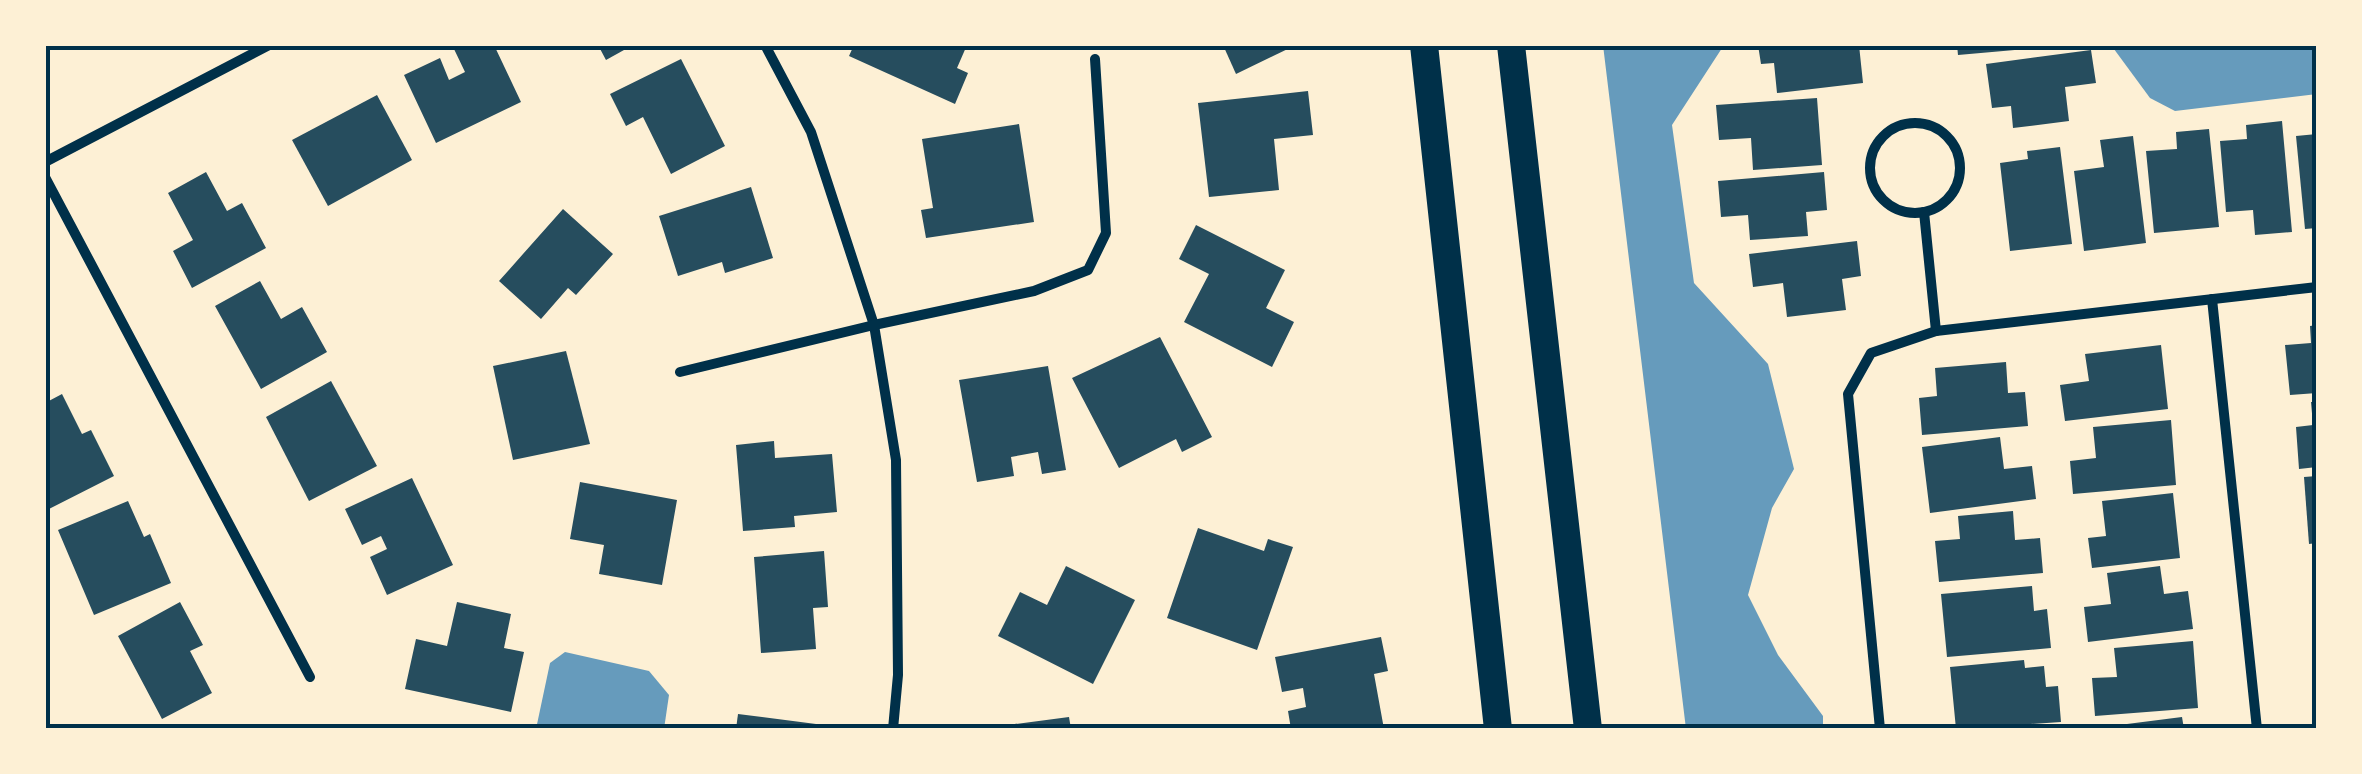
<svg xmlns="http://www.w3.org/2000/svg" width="2362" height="774" font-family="Montserrat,sans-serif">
<rect width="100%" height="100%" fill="#fdf0d5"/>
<g fill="#669bbc">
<path d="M1603,45H1724L1672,125L1694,283L1768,364L1794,469L1772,508L1748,595L1778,655L1823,716V729H1686Z"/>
<path d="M2111,45H2317V94L2175,111L2150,98Z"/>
<path d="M565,652L649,671L669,695L664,729H536L550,663Z"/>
</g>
<g fill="#264d5e">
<path d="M464,45H494L521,102L436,143L404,75L440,58L449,80L465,72L454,49Z"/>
<path d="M598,45H633L606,60Z"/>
<path d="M854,45H967L957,68L968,73L955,104L849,56Z"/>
<path d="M1223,45H1296L1236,74Z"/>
<path d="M1758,45H1859L1863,83L1777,93L1774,63L1761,64Z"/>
<path d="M1957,45H2025L2026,49L1958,55Z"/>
<path d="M2091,50L2096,83L2065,87L2069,121L2013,128L2011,106L1992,108L1986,64Z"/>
<path d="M681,59L725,146L671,174L643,117L626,126L610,94Z"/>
<path d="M1308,91L1313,135L1274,139L1279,190L1209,197L1198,103Z"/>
<path d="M377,95L412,160L328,206L292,140Z"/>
<path d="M1817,98L1822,165L1753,170L1751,138L1719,140L1716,105Z"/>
<path d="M2282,121L2292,232L2255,235L2253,210L2226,212L2220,141L2247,139L2246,125Z"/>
<path d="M1019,124L1034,222L926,238L921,210L933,208L922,139Z"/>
<path d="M2209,129L2219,227L2154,233L2146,151L2177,149L2176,132Z"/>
<path d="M2317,134V228L2305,229L2296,136Z"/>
<path d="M2133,136L2146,243L2084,251L2074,171L2104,167L2100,140Z"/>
<path d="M2060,147L2072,244L2010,251L2000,163L2028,159L2027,151Z"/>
<path d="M206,172L227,211L242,203L266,248L192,288L173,251L193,240L168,193Z"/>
<path d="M1824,172L1827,210L1806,212L1808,236L1750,240L1748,215L1721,217L1718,181Z"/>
<path d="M751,187L773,258L725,273L722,262L678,276L659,216Z"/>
<path d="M563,209L613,254L576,295L568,288L541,319L499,281Z"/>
<path d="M1196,225L1285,270L1266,308L1294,322L1272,367L1184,322L1209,274L1179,259Z"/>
<path d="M1857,241L1861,276L1842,279L1846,310L1787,317L1783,283L1753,287L1749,254Z"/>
<path d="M260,281L281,319L302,307L327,352L261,389L215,306Z"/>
<path d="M2317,325V393L2290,395L2285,345L2311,343L2310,326Z"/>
<path d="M1160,337L1212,437L1182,452L1176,439L1119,468L1072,378Z"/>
<path d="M2161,345L2168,409L2065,421L2060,385L2089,381L2085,354Z"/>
<path d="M566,351L590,444L513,460L493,366Z"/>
<path d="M2006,362L2008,393L2025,392L2028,426L1922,435L1919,398L1937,396L1935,368Z"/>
<path d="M1048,366L1066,470L1042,474L1038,452L1011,457L1014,476L977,482L959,380Z"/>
<path d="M331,381L377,466L309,501L266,417Z"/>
<path d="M62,394L82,434L91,430L114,476L45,511V403Z"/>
<path d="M2311,402H2317V467L2299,469L2296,427L2313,425Z"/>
<path d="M2171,420L2176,485L2073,494L2070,461L2096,458L2093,427Z"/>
<path d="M2000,437L2004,469L2032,466L2036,499L1930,513L1922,447Z"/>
<path d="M774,441L775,458L832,454L837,512L794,516L795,527L743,531L736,445Z"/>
<path d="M2317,476V543L2309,544L2304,477Z"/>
<path d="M412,478L453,565L387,595L370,557L387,549L381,536L362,545L345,509Z"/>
<path d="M580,482L677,500L662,585L599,574L604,545L570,539Z"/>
<path d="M2173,493L2180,558L2092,568L2088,538L2106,536L2102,501Z"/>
<path d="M128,501L144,537L150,534L171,583L94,615L58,530Z"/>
<path d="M2013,511L2015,540L2040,538L2043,573L1939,582L1935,541L1960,539L1958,516Z"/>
<path d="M1198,528L1264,551L1268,539L1293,547L1257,650L1167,618Z"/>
<path d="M824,551L828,607L813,608L816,649L761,653L754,557Z"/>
<path d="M1066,566L1135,600L1093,684L998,636L1020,592L1047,605Z"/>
<path d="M2160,566L2164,594L2188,591L2193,629L2088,642L2084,607L2111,604L2107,573Z"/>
<path d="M2032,586L2034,611L2047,609L2051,648L1947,657L1941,594Z"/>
<path d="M180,602L203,645L190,651L212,693L162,719L118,636Z"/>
<path d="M457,602L511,614L504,648L524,652L511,712L405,689L416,639L447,646Z"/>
<path d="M1381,637L1388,671L1374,674L1384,729H1291L1288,711L1306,707L1303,688L1282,692L1275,657Z"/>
<path d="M2193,641L2198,708L2095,716L2092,678L2117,677L2114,648Z"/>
<path d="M2024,660L2025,668L2044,666L2046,687L2058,686L2061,722L1956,729L1950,667Z"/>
<path d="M738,714L816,724L815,729H736Z"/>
<path d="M1069,717L1071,729H992V727Z"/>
<path d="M2182,717L2184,729H2128L2127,724Z"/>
</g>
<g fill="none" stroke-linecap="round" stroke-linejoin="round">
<g stroke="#003049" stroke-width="10">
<path d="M765,45L811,132L874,325L896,460L898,675L893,729"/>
<circle cx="1915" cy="168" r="45"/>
<path d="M45,162L269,45"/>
<path d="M45,177L310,677"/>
<path d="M1924,212L1936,331"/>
<path d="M2212,299L2257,729"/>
<path d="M680,372L874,325L1034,291L1088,270L1106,233L1095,59"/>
<path d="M1880,729L1848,394L1871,353L1936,331L2317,287"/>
</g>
<g stroke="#003049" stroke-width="28">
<path d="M1424,45L1498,729"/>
<path d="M1511,45L1588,729"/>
</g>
</g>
<rect width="2362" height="774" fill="none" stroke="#fdf0d5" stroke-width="95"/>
<rect x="48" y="48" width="2266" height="678" fill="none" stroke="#003049" stroke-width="4"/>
</svg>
